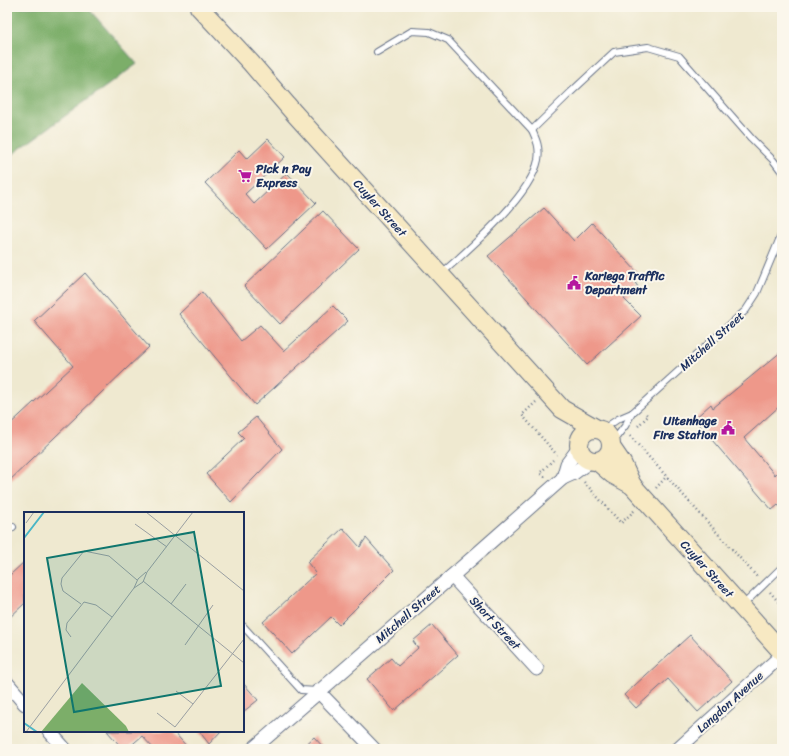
<svg xmlns="http://www.w3.org/2000/svg" width="789" height="756" font-family="Sriracha,sans-serif">
<rect width="100%" height="100%" fill="#fbf7ec"/>
<filter id="ink" filterUnits="userSpaceOnUse"><feTurbulence type="fractalNoise" baseFrequency=".025" numOctaves="2"/><feDisplacementMap in="SourceGraphic" scale="8" xChannelSelector="R" yChannelSelector="G"/><feConvolveMatrix kernelMatrix="1 2 1 2 8 2 1 2 1" color-interpolation-filters="sRGB"/></filter>
<filter id="wash" filterUnits="userSpaceOnUse"><feTurbulence type="fractalNoise" baseFrequency=".012" numOctaves="4" result="noise"/><feDisplacementMap in="SourceGraphic" scale="16" xChannelSelector="R" yChannelSelector="G"/><feGaussianBlur stdDeviation="0.9" result="paint"/><feColorMatrix in="noise" values="0 0 0 0 0 0 0 0 0 0 0 0 0 0 0 0 0 1.4 0 .05"/><feComposite in="paint" operator="in"/></filter>
<g filter="url(#wash)">
<rect width="100%" height="100%" fill="#efe9d0"/>
<path fill="#7cae69" stroke="#4c6e64" d="M7,7H87L137,64L7,158Z"/>
<g id="blocks">
<g fill="#ee988a">
<path d="M268,139L285,157L245,194L254,204L287,173L316,203L267,249L205,183L239,150L247,159Z"/>
<path d="M544,208L574,241L592,223L638,273L632,278L638,287L624,299L641,316L587,365L488,256Z"/>
<path d="M323,211L359,249L280,324L244,286Z"/>
<path d="M85,273L149,347L7,483V427L73,366L34,321Z"/>
<path d="M202,292L241,341L260,325L284,351L333,306L348,321L255,405L179,314Z"/>
<path d="M782,351V404L744,438L775,475L782,468V509L778,505L772,510L694,419L711,404L713,408Z"/>
<path d="M256,417L282,449L231,502L206,474L244,438L238,432Z"/>
<path d="M343,528L360,547L366,538L394,570L339,625L331,617L292,654L263,622L316,573L307,562Z"/>
<path d="M25,561V603L7,620V571L10,575Z"/>
<path d="M432,625L458,655L394,711L367,679L391,658L398,666L418,648L413,641Z"/>
<path d="M690,635L732,681L698,712L668,679L636,708L624,695Z"/>
<path d="M243,683L258,700L243,712Z"/>
<path d="M107,731H173L189,749H154L142,736L127,749H123Z"/>
<path d="M199,731H221L209,744Z"/>
<path d="M314,737L325,749H301Z"/>
</g>
</g>
</g>
<g filter="url(#ink)">
<use href="#blocks" fill-opacity="0" stroke="#657086" stroke-width="1"/>
<g fill="none" stroke-linecap="round" stroke-linejoin="round">
<g stroke="#657086" stroke-width="8">
<g id="service">
<path d="M377,52L412,31L429,32L448,40L532,130C537,141 540,148 538,160C531,196 469,249 441,274"/>
<path d="M532,130L571,92L614,52L648,47L679,56L751,138L773,160L782,172"/>
<path d="M602,430L618,419L632,413L746,310L757,293L782,233"/>
<path d="M611,444L625,426L632,413"/>
<path d="M7,532L13,527"/>
<path d="M743,605L782,567"/>
<path d="M243,626L301,690L317,691"/>
</g>
</g>
<g stroke="#657086" stroke-width="15">
<g id="minor">
<path d="M563,478L567,464L579,448"/>
<path d="M452,576L537,669"/>
<path d="M7,683L25,704"/>
<path d="M318,691L374,749"/>
<path d="M49,731L65,749"/>
<path d="M253,749L452,576L563,478L574,473L590,461"/>
<path d="M678,749L782,655"/>
</g>
</g>
<g stroke="#657086" stroke-width="20">
<g id="secondary">
<path d="M199,7L251,63L294,113L562,409L597,429"/>
<circle cx="595" cy="445" r="16"/>
<path d="M611,447L622,463L632,485"/>
<path d="M597,461L612,474L632,485L782,652"/>
</g>
</g>
<g stroke="#657086" stroke-width="2.5" stroke-dasharray="1 3" stroke-linecap="butt">
<path d="M536,402L522,415L557,455"/>
<path d="M638,426L648,416L646,414"/>
<path d="M630,436L758,578"/>
<path d="M545,477L540,473L553,460"/>
<path d="M584,482L621,523L635,510"/>
<path d="M656,488L667,476"/>
<path d="M770,592L782,606"/>
</g>
<use href="#service" stroke="#fff" stroke-width="6"/>
<use href="#minor" stroke="#fff" stroke-width="13"/>
<use href="#secondary" stroke="#f7e9c3" stroke-width="18"/>
</g>
</g>
<defs>
<g id="supermarket-bare" transform="scale(1.08)"><path d="M-6-5.5h2.5l.6 2H6L4.5 2H-2.5L-4.4-4H-6ZM-1.5 3.2a1.3 1.3 0 1 0 .1 0ZM3 3.2a1.3 1.3 0 1 0 .1 0Z" fill="#b5179e" stroke="#fbf7ec" stroke-width="2.5" paint-order="stroke"/></g>
<g id="civic-bare" transform="scale(1.08)"><path d="M-.6-6.5H3V-4.5H.6V-3L4-1V1h2V6H-6V1h2V-1L-.6-3ZM-1.2 2.5V6h2.4V2.5Z" fill="#b5179e" stroke="#fbf7ec" stroke-width="2.5" paint-order="stroke"/></g>
</defs>
<g fill-rule="evenodd">
<use href="#supermarket-bare" x="245" y="176"/>
<use href="#civic-bare" x="574" y="283"/>
<use href="#civic-bare" x="728" y="428"/>
</g>
<g text-anchor="middle" stroke-width="4" stroke-linejoin="round" paint-order="stroke">
<g font-size="12" font-weight="bold" fill="#1b2f5e" stroke="#fbf7ec" text-anchor="start">
<text x="256" y="173">Pick n Pay<tspan x="256" dy="14">Express</tspan></text>
<text x="585" y="280">Kariega Traffic<tspan x="585" dy="14">Department</tspan></text>
<text x="717" y="425" text-anchor="end">Uitenhage<tspan x="717" dy="14">Fire Station</tspan></text>
</g>
<g font-size="12" fill="#1b2f5e" stroke="#fbf7ec">
<text transform="translate(380 208) rotate(48)" y="4">Cuyler Street</text>
<text transform="translate(712 341) rotate(-42)" y="4">Mitchell Street</text>
<text transform="translate(707 569) rotate(48)" y="4">Cuyler Street</text>
<text transform="translate(408 614) rotate(-41)" y="4">Mitchell Street</text>
<text transform="translate(495 623) rotate(47)" y="4">Short Street</text>
<text transform="translate(730 702) rotate(-42)" y="4">Langdon Avenue</text>
</g>
</g>
<g transform="translate(24 512)">
<rect width="220" height="220" fill="#efe9d0"/>
<path d="M58,171L102,214L105,220H17Z" fill="#7cae69"/>
<path fill="none" stroke="#4ab6c6" stroke-width="2" d="M0,26L20,0M0,211L13,220"/>
<path fill="none" stroke="#9a9fa2" stroke-width="1" d="M122,0L220,79M2,11L10,0M111,12L143,35M119,69L220,151M110,76L114,67L122,60M57,92L39,79L37,72L38,66L60,39L85,44L113,68M147,92L162,72M47,125L42,118L43,111L60,90L72,93L88,105M161,133L189,93M152,179L169,192M133,201L151,215M151,215L220,127M2,220L110,76L119,70L123,60L169,0"/>
<path fill="#0f766e" fill-opacity="0.15" stroke="#0f766e" stroke-width="2" d="M170,20L197,174L50,200L23,46Z"/>
<rect width="220" height="220" fill="none" stroke="#1b2f5e" stroke-width="2"/>
</g>
<rect width="789" height="756" fill="none" stroke="#fbf7ec" stroke-width="24"/>
</svg>
